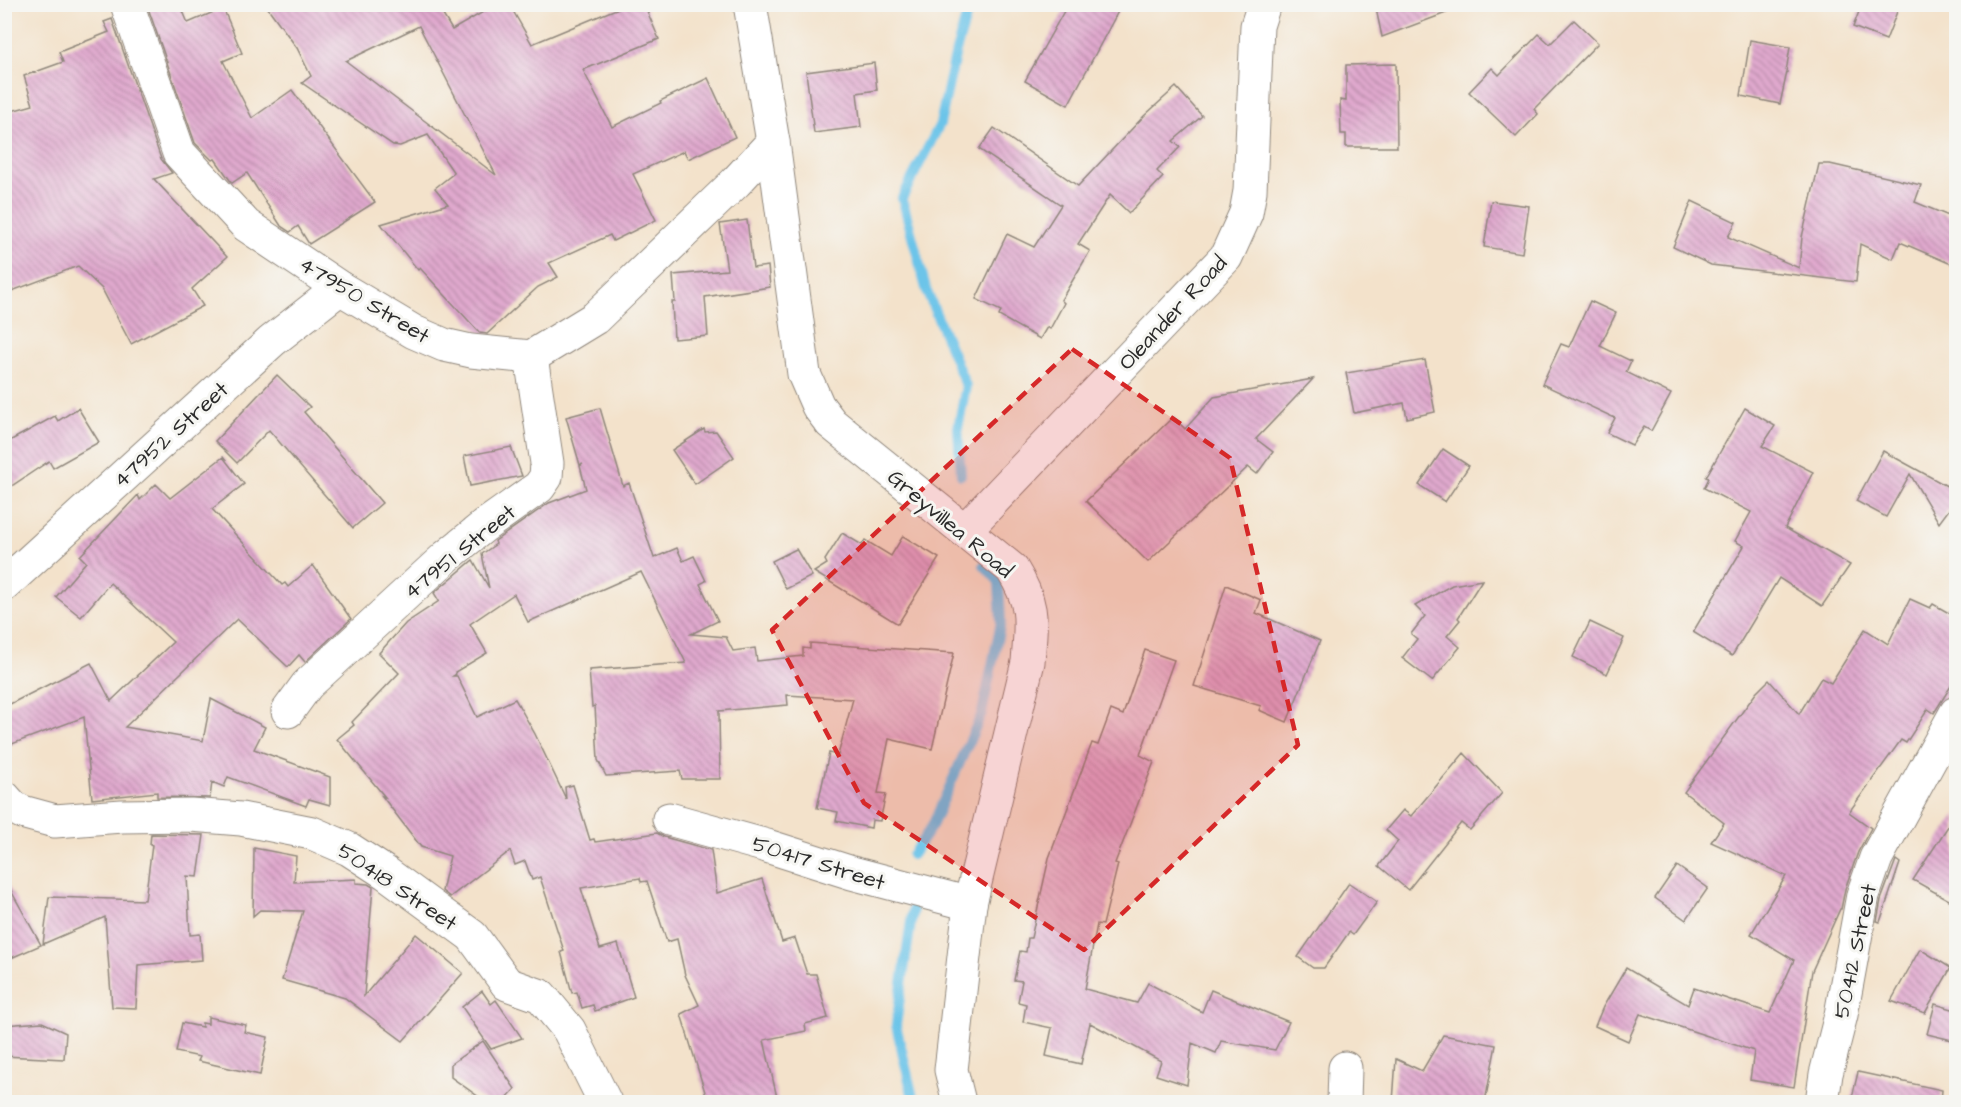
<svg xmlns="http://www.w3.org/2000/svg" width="1961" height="1107" font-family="'Architects Daughter',sans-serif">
<defs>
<pattern id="building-back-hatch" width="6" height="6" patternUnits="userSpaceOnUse" patternTransform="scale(1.5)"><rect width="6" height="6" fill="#e0a9ce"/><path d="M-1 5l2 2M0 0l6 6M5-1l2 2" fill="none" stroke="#b68aa7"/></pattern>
</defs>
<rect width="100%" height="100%" fill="#f6f6f2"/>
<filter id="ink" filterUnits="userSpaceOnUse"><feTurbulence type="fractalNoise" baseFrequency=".0167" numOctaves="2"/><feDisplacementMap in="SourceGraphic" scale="12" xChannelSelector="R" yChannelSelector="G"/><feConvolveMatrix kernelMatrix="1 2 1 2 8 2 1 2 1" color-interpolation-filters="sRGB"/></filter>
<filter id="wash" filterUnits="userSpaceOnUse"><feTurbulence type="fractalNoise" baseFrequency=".008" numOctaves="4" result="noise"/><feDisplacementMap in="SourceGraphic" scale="24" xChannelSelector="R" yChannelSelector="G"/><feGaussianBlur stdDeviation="1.35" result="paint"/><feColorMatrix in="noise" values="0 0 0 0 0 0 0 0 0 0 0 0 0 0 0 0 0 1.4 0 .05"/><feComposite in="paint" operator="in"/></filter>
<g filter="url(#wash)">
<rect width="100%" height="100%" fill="#f3e2cb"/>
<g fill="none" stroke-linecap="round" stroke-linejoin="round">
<g stroke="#6cc4e9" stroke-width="10">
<path d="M961,475L958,428L966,386L927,292L902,198L940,124L956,51L970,4"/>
<path d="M912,855L932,826L982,713L1001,622L999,582L984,565"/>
<path d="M913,908L896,1025L914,1102"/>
</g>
</g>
<g id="blocks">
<g fill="url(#building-back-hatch)" fill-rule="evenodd">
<path d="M180,4L188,23L223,8L242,53L223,61L252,118L292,90L375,202L309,244L298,226L290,232L281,226L247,173L232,183L215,159L212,160L195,143L147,5Z"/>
<path d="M265,4H464L443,15L452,30L497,4H509L532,44L628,4H644L659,39L583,70L612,127L661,103L660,101L708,78L735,137L688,159L684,151L633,174L656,220L613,241L610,235L549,263L558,277L538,287L487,334L480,333L420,268L418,270L381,224L448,204L435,188L454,173L428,135L400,146L393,145L302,83L311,76L297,48ZM419,26L496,175L346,61Z"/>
<path d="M1068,4H1122L1068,105L1025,81Z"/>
<path d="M1375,4H1461L1462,7L1382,37Z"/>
<path d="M1862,4H1900L1886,40L1853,27Z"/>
<path d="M112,19L161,159L172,173L154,179L227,257L192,289L203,306L131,344L102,289L78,266L4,294V113L33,105L24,76L63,62L59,52L109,32L104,22Z"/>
<path d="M1574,20L1598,43L1534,109L1538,114L1516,137L1469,92L1492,68L1499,75L1539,34L1550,44Z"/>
<path d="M1750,40L1790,47L1786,72H1787L1780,104L1741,96Z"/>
<path d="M874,63L877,90L857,93L861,127L814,133L806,72Z"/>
<path d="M1396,64L1397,147H1346V134H1341L1340,100L1346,101V65Z"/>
<path d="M1176,87L1202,116L1173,141L1180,147L1157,171L1163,177L1129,213L1110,195L1078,244L1090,251L1061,300L1064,303L1050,329L1047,327L1040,339L999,316L1001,311L976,299L1007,234L1034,247L1061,205L979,149L994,128L1078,186L1144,116Z"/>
<path d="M1819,164H1830L1921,185L1915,202L1956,219V266L1900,242L1893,259L1860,244L1856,282L1711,265L1673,247L1692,201L1736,222L1728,237L1799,268L1802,237Z"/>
<path d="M1491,201L1529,206L1522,253L1484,247Z"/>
<path d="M747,220L753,268L768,266L770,287L705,297L708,336L674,339L672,302H675L673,275L727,270L720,224Z"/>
<path d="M1590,301L1616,313L1600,346L1631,361L1626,372L1671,394L1651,431L1644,427L1632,445L1607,433L1615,418L1542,384L1561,344L1569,347Z"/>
<path d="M1425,360L1435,412L1407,418L1404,403L1354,413L1346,373Z"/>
<path d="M277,375L310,407L304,412L382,503L353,528L269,430L237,463L215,441Z"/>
<path d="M1313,379L1256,439L1273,452L1257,474L1248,467L1148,562L1086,501L1173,417L1185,429L1214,397Z"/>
<path d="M78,408L99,442L53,468L49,461L4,491V444L55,416L58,421Z"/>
<path d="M600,408L623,486L629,483L654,558L677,548L683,561L694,556L706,581L700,584L718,621L691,634L726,637L733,651L755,648L757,661L803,656V648L810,649V643L954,653L932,749L889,739L878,793L886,794L880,821L872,820L871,828L836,821L838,812L817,808L829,753L838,755L853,699L787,695L788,705L719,711L720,779H682L680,771L606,776L598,760L595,706L592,707L589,670L686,663L641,572L528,622L514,594L470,624L487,653L455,672L456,674L453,676H457L477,717L515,699L535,734L566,799L565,787L573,785L590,840L594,839L595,842L657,833L664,837L711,850L717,893L762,879L782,942L795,938L807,974H816L828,1018L805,1024L806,1031L764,1040L778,1102H708L681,1014L699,1005L685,975L677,939L667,942L647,881L641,882L640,878L581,888L600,949L618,944L634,997L595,1011L593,1005L582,1008L577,992L572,993L561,952L564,951L540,877L532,880L525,861L515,865L510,851L450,897L442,891L450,856L421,847L382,796L385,797L337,739L354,725L352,722L399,673L379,653L406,623L439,601L434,593L473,560L489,588L482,554L496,544L495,541L549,503L586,489L580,466L583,464L580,465L566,417Z"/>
<path d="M1745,408L1775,426L1762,446L1813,472L1785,528L1850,565L1822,606L1779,578L1732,656L1693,632L1744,546L1735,541L1751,512L1704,488L1709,478L1706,477Z"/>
<path d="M704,429L705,432L716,431L734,457L695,484L672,450Z"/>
<path d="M511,447L522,476L470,486L464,456Z"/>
<path d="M1443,449L1469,466L1445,502L1419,485Z"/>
<path d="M1883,451L1956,491V500L1939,523L1910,474L1886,517L1856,501Z"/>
<path d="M223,457L244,484L212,509L282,585L285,583L288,587L313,565L351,619L305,662L299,655L288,667L237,619L125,727L203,741L211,699L265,727L254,749L330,777V805L309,799L306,806L228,777L224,787L212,782L210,798L157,797V792L92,799L84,717L4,747V707L91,663L111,701L173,642L110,583L81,617L56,597L86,562L80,556L138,495L140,500L156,484L170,498Z"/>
<path d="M842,533L862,545L865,540L891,556L903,536L939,558L898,624L814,572L827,564L825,560Z"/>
<path d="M796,549L812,576L786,589L772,561Z"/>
<path d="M1482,580L1458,618L1460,620L1447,636L1460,647L1432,681L1402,658L1417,639L1411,634L1425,616L1415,606L1452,585Z"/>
<path d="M1226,585L1261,600L1256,613L1320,641L1287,722L1259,710L1261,706L1194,686Z"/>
<path d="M1910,599L1930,608L1933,604L1956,617V678L1934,713L1928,709L1906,743L1901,740L1849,812L1871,828L1858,852L1845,889L1841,909H1840L1812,971L1794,1087L1750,1080L1754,1051L1640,1014L1628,1041L1595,1026L1603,1007L1626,968L1688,1005L1694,988L1770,1013L1794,960L1751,934L1786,876L1711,842L1724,823L1684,792L1756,693L1769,680L1799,714L1821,678L1831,683L1865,629L1888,644Z"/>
<path d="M1590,622L1624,638L1607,674L1573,657Z"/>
<path d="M1145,650L1174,660L1140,755L1154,762L1115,863L1118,864L1103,925L1097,924L1085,989L1137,1003L1148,983L1202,1012L1211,990L1289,1022L1275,1050L1221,1041L1216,1053L1192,1043L1187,1085L1156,1075L1161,1061L1090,1023L1081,1064L1046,1056L1052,1028L1023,1022L1026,1004L1018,1002L1022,981L1014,980L1020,951L1026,952L1028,938H1031L1049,858L1092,743L1098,745L1111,710L1123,715Z"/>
<path d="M1464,753L1502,793L1470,830L1461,823L1408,890L1379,866L1398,841L1386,830L1403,810L1411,816Z"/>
<path d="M1956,814V904L1913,880Z"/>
<path d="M151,834L204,835L198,877L187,876L190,935L200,934L202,960L138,965L136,1008L112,1007L105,917L43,944L49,897L145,900L152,845L150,844Z"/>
<path d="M254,848L296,856L294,882L356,879V883L368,884L373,887L364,996L416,934L463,973L403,1041L345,998L282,980L303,911L260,910L253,916Z"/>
<path d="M1896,860L1900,863L1880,922L1877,921L1881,900Z"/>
<path d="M1677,866L1708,888L1686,920L1655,898Z"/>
<path d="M4,878L41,945L4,961Z"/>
<path d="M1349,883L1377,902L1353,935L1349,932L1324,968H1313L1298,957Z"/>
<path d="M1920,949L1951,968L1925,1013L1891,1001Z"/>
<path d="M482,991L491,1004L496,1000L522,1038L491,1049L462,1007Z"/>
<path d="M1935,1004L1956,1010V1041L1927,1034Z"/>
<path d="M208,1017L246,1025L244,1032L268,1037L260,1075L198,1061L200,1057L176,1052L182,1023L202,1027V1023L208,1024Z"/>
<path d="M42,1022L66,1033L64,1059L4,1056V1025Z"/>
<path d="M1443,1035L1496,1045L1485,1102H1393L1396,1059L1422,1071Z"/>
<path d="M483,1041L515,1089L503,1102H486L451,1077V1064Z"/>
<path d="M1858,1072L1942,1090L1941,1102H1851Z"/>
</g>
</g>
</g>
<g filter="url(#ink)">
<use href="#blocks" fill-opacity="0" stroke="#8f867b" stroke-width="1.5"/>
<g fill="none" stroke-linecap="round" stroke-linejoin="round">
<g stroke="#8f867b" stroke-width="35">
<g id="street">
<path d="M127,4L179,153L246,225L340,288L414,332L444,345L471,351L531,357L595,318L736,182L773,142"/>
<path d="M750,4L773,142L804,374L818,406L831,423L847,436L1012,569C1035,606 1031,621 1028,662L970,904L951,1070L959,1102"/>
<path d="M965,530L1226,257L1246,213L1250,191L1257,26L1264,4"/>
<path d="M4,585L272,341L340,288"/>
<path d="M288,711L307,685L447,556L484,526L539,487L546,477L547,463L531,357"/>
<path d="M4,797L13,807L22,812L55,821L122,816L191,815L241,819L312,833L349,849L386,873L472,936L507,984L541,996L569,1030L605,1102"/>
<path d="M669,819L767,846L852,873L970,904"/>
<path d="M1344,1102L1345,1068"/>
<path d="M1822,1102L1826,1074L1841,1015L1863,895L1876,858L1956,713"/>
</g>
</g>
<use href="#street" stroke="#fff" stroke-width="33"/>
</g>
</g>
<path fill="#d62828" fill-opacity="0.2" stroke="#d62828" stroke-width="4.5" stroke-dasharray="12 8" stroke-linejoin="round" d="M1072,349L1230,458L1298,745L1084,950L864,803L772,630Z"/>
<g text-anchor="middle" stroke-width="6" stroke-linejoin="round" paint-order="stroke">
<g font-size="22" fill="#2b2b2b" stroke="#f6f6f2">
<text transform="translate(365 299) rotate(31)" y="8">47950 Street</text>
<text transform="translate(1172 312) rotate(-47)" y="8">Oleander Road</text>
<text transform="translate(170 434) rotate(-42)" y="8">47952 Street</text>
<text transform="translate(951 523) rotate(40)" y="8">Greyvillea Road</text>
<text transform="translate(459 551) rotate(-39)" y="8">47951 Street</text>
<text transform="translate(819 862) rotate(17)" y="8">50417 Street</text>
<text transform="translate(398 886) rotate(34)" y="8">50418 Street</text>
<text transform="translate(1854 951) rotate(-78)" y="8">50412 Street</text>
</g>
</g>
<rect width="1961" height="1107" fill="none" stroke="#f6f6f2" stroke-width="24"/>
</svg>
